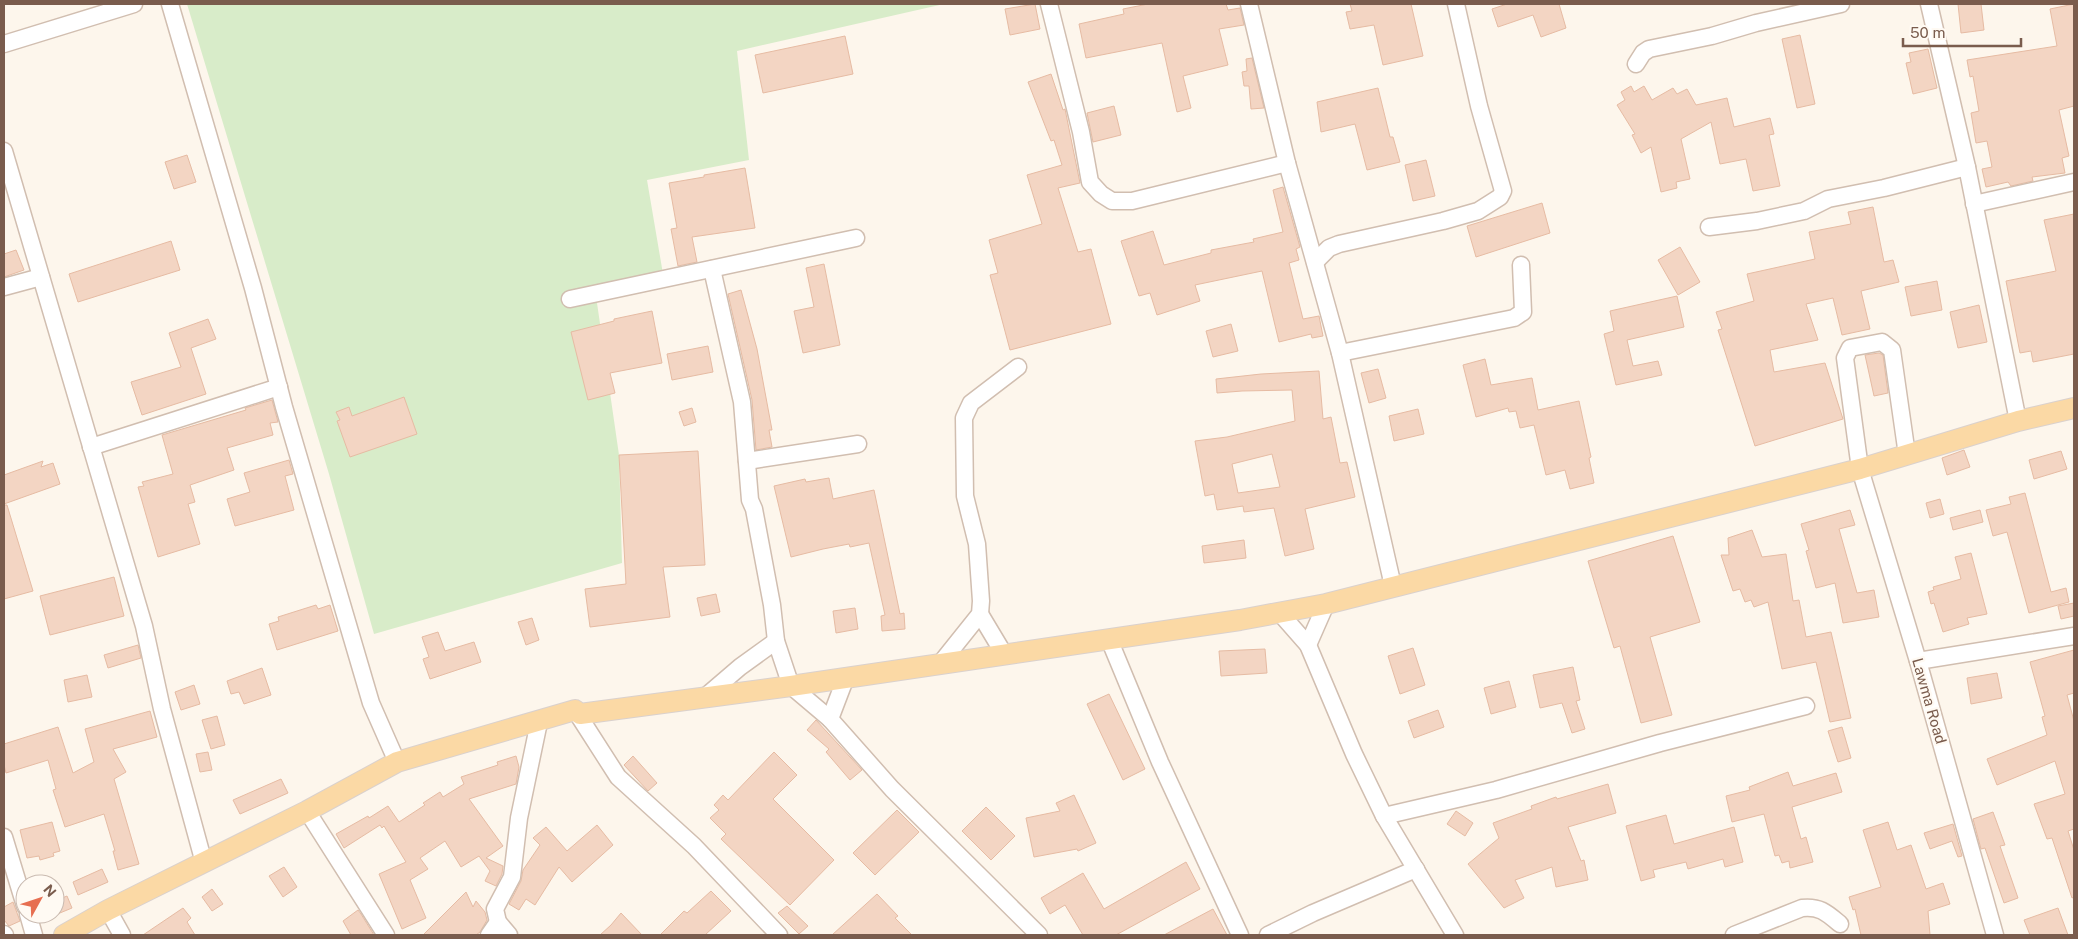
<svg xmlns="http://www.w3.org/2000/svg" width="2078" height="939" font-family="'Public Sans',sans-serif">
<rect width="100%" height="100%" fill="#fdf6ec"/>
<path fill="#d8ecc9" d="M187,4H944L737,51L749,160L647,180L663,274L596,296L619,455L622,563L374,634L329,474Z"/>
<g fill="#f3d5c3" stroke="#e6bba3" fill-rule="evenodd">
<path d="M1035,4L1040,29L1010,35L1005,9Z"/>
<path d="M1148,4H1226L1228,10L1240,8L1244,25L1219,29L1228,65L1183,76L1191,108L1177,112L1162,43L1086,58L1079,24L1124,14L1123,9Z"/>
<path d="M1350,4H1411L1423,56L1383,65L1374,25L1350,29L1346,12L1352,11Z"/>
<path d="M1507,4H1559L1566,28L1541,37L1533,15L1498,27L1492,9Z"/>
<path d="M1958,4H1981L1984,30L1961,33Z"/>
<path d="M2074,4V106L2059,110L2069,156L2062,158L2065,173L2032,177L2033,181L2011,186L2008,182L1986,187L1982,169L1992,167L1987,141L1976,143L1971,113L1979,111L1973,76L1970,77L1967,60L2057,46L2050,9Z"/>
<path d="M1800,35L1815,104L1797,108L1782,39Z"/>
<path d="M845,36L853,74L763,93L755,55Z"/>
<path d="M1928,49L1937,88L1913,94L1906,63L1911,62L1909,53Z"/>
<path d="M1252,58L1264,108L1251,109L1249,86H1244L1242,72L1247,71L1246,59Z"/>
<path d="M1051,74L1063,110L1065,109L1080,183L1058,188L1078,252L1091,249L1111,324L1010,350L990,275L998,273L989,240L1042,224L1027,175L1062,165L1054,140L1051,141L1028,82Z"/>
<path d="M1631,86L1634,92L1644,86L1652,100L1673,88L1677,94L1687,89L1696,105L1727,98L1734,127L1770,118L1774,134L1769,135L1780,186L1753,191L1746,159L1720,164L1711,122L1681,139L1690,179L1676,182L1677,188L1661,192L1651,147L1641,153L1632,135L1635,134L1617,105L1625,100L1621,92Z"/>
<path d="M1378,88L1390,137H1393L1400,162L1367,170L1355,124L1321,132L1317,102Z"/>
<path d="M1114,106L1121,135L1093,142L1087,113Z"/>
<path d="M187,155L196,182L174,189L165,162Z"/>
<path d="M1426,160L1435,196L1413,201L1405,165Z"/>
<path d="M745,168L755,228L692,237L697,262L678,266L671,229L677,228L669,183L704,177V175Z"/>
<path d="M1283,187L1300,247L1296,249L1299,260L1289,263L1303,319L1319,316L1323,336L1312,338L1311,334L1279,342L1262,271L1195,285L1200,301L1157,315L1150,293L1139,296L1121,241L1153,231L1164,265L1211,253V250L1254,242L1253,239L1283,232L1273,190Z"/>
<path d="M1542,203L1550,233L1476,257L1467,226Z"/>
<path d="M1873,207L1884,262L1893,260L1899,282L1861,291L1870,329L1842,335L1833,298L1806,304L1818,340L1770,350L1774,372L1825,363L1843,419L1755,446L1718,330L1722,329L1716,312L1754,301L1747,274L1815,259L1809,232L1851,224L1848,212Z"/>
<path d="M2074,214V354L2033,362L2031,351L2020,353L2006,281L2056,271L2044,220Z"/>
<path d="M171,241L180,270L78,302L69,274Z"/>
<path d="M1680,247L1700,282L1678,295L1658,260Z"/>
<path d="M16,250L24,270L4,277V254Z"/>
<path d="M824,264L840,345L803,353L794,311L814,307L806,268Z"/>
<path d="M1937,281L1942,310L1911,316L1905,287Z"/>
<path d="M741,290L757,349L772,430H769L772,447L756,450L752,400L728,294Z"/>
<path d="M1677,296L1684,327L1627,340L1633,366L1658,361L1662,375L1616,385L1604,334L1614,331L1610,311Z"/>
<path d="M1979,305L1987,342L1958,348L1950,312Z"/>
<path d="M652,311L662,363L610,373L615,393L588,400L571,332L614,321V319Z"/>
<path d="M208,319L216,339L191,348L206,394L142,415L131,382L181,367L169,333Z"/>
<path d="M1231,324L1238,351L1213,357L1206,331Z"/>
<path d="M708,346L713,372L672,380L667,354Z"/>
<path d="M1879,353L1883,355L1888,393L1874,396L1865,355Z"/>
<path d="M1485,359L1491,385L1532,378L1538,410L1579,401L1591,457L1589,458L1594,483L1570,489L1565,470L1546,475L1534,425L1520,428L1516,411L1509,412L1508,408L1476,417L1463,365Z"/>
<path d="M1378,369L1386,398L1369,403L1361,373Z"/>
<path d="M1319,371L1323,419L1331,417L1340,463L1347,462L1355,497L1305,509L1314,549L1285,556L1274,508L1244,512L1243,506L1217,510L1214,494L1205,496L1195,441L1227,437L1295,421L1292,390L1242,391L1217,393L1216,379L1261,374ZM1272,454L1280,487L1238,493L1232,464Z"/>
<path d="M404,397L417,434L350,457L337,421L340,420L336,412L349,407L352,416Z"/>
<path d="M272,400L278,422L270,423L273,435L227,448L234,470L190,485L195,502L188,504L200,544L158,557L138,487L144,486L142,482L173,474L162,435L246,410L245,408Z"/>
<path d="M692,408L696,422L684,426L679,412Z"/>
<path d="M1418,409L1424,434L1394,441L1389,416Z"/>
<path d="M1964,450L1970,467L1947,475L1942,458Z"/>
<path d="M698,451L705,565L663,567L670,617L590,627L585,589L626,584L619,455Z"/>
<path d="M2061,451L2067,469L2034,479L2029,460Z"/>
<path d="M289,460L293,474L285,476L294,510L235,526L227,499L250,492L244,473Z"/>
<path d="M43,461L41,467L53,463L60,484L4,504V475Z"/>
<path d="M829,478L833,499L874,490L900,614L904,613L905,629L882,631L881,616L885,615L869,543L850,547L849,544L823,549L791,557L774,486L805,479L806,482Z"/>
<path d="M2025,493L2051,592L2066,588L2069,602L2029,613L2007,532L1993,536L1986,510L2011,504L2009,497Z"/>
<path d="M1940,499L1944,514L1930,518L1926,503Z"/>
<path d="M4,505H7L33,591L4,599Z"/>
<path d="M1850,510L1855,525L1839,529L1857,593L1874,590L1879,617L1843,623L1835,583L1816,588L1806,551L1809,550L1801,524Z"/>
<path d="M1980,510L1983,522L1953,530L1950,518Z"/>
<path d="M1752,530L1762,557L1786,554L1793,601L1799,600L1806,637L1831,632L1851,718L1830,722L1816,662L1782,669L1768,602L1754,607L1751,600L1745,602L1740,589L1733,591L1721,555H1729L1728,538Z"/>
<path d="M1673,536L1700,622L1650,637L1672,715L1641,723L1620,646L1614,648L1588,561Z"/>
<path d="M1244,540L1246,558L1204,563L1202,546Z"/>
<path d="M1971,553L1987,614L1967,618L1969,624L1943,632L1934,603L1931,604L1928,592L1934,590L1933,587L1961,579L1955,557Z"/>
<path d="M114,577L124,616L50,635L40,596Z"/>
<path d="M716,594L720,612L701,616L697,598Z"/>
<path d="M2074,603V616L2061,619L2058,606Z"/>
<path d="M316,605L318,609L330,605L338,631L277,650L269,624L279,621L278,617Z"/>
<path d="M855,608L858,629L836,633L833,611Z"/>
<path d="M532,618L539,640L526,645L518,622Z"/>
<path d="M438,632L445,651L474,642L481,662L430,679L423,659L429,657L422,637Z"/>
<path d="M138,645L141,658L108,668L104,655Z"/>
<path d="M1413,648L1425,685L1400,694L1388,656Z"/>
<path d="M1265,649L1267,673L1221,676L1219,651Z"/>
<path d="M2074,650V693L2067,695L2074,721V829L2068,831L2074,850V897L2072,898L2052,838L2047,839L2034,804L2065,794L2055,761L1997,785L1987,759L2047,735L2042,717L2045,716L2030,662Z"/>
<path d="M1573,667L1580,700L1576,701L1585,729L1572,733L1562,703L1540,708L1533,675Z"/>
<path d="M262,668L271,695L244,704L239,692L231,694L227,681Z"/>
<path d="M1997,673L2002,698L1971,704L1967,678Z"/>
<path d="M87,675L92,697L68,702L64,680Z"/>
<path d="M1509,681L1516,707L1491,714L1484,688Z"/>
<path d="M194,685L200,704L181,710L175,692Z"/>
<path d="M1109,694L1145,769L1123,780L1087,704Z"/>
<path d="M1438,710L1444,727L1414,738L1408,721Z"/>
<path d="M150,711L157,737L113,749L126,772L114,779L139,864L118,870L113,851H115L104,814L65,827L53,790L56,789L48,760L6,773L4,765V744L58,727L73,773L94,762L85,729Z"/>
<path d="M217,716L225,745L211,749L202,720Z"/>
<path d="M816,720L862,770L850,780L826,752L829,749L807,730Z"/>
<path d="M1842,727L1851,758L1838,762L1828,731Z"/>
<path d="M208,752L212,770L200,772L196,754Z"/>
<path d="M774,752L797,775L773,799L834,860L790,905L721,839L726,834L710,818L719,810L714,805L723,795L728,800Z"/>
<path d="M516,756L519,767L516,784L469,799L503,846L486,858L503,866L502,874L496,886L485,881L490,871L479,856L461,867L445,841L420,858L428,869L410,880L426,918L402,929L379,874L406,862L384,826L382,828L380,825L344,848L336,834L368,816L369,818L388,806L399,822L425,805L423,803L440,792L443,797L464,784L461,777L498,765L497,762Z"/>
<path d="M633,756L657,783L648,791L624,765Z"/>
<path d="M1788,772L1793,786L1836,773L1842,792L1792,807L1801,839L1806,837L1813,862L1790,868L1789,861L1782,863L1779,855L1775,856L1764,814L1732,822L1726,796L1750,790L1749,787Z"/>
<path d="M281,779L288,793L240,814L233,800Z"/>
<path d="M1608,784L1616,813L1568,827L1581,861L1584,860L1588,880L1556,887L1552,867L1515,880L1524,898L1504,908L1468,864L1499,838L1493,823L1532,809L1531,806L1556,797L1557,799Z"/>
<path d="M1074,795L1096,843L1078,851L1077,849L1034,857L1026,818L1060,811L1056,803Z"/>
<path d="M986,807L1015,836L991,860L962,831Z"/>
<path d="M897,810L919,832L875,875L853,853Z"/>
<path d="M1456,811L1473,823L1465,836L1447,824Z"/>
<path d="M1993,812L2005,845L2000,846L2018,898L2004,903L1985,848L1981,849L1973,819Z"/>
<path d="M1666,815L1674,844L1734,827L1743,862L1725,867L1723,859L1688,869L1686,862L1653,870L1655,877L1641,881L1626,826Z"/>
<path d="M52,822L60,851L53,853L54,856L40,860L39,856L27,858L20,830Z"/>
<path d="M1888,822L1897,850L1911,845L1926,889L1943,883L1950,904L1928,911L1930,935H1861L1855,909L1853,910L1849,897L1881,887L1863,830Z"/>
<path d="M1953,824L1962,856L1958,857L1952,841L1930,849L1924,833Z"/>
<path d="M597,825L613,845L572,882L559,867L535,905L526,899L519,910L509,904L521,881L523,870L540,845L533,838L546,827L567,851Z"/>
<path d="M1186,862L1200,889L1116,935H1083L1065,905L1050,914L1041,898L1083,873L1104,909Z"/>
<path d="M284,867L297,887L283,897L269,876Z"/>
<path d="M102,869L108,882L78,895L73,882Z"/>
<path d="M212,889L223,904L212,911L202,897Z"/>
<path d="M711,891L731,911L705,935H660L684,911L687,913Z"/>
<path d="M466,892L473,907L476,901L485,912L487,920L480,932L476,935H423Z"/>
<path d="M877,894L898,916L895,918L912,935H832Z"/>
<path d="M67,896L72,908L55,915V901Z"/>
<path d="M13,902L20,921L9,926L4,920V907Z"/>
<path d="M787,906L808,926L799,934L778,913Z"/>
<path d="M183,908L191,918L187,922L195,935H143Z"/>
<path d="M2058,908L2068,935H2030L2024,920Z"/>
<path d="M1213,909L1227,935H1164Z"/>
<path d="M358,910L361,914L374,935H351L343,921Z"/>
<path d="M621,913L642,935H600L611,925Z"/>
</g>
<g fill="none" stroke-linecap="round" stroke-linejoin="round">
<g stroke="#d1beb0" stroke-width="19">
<g id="minor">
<path d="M170,4L253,288L284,407L371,703L397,762"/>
<path d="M1049,4L1081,132L1090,182L1101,194L1112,201H1132L1287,163"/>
<path d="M1249,4L1287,163L1340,353L1393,586"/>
<path d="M1929,4L1967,167L2018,421"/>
<path d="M4,44L134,4"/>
<path d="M1636,64L1643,53L1649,49L1712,36L1756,23L1841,4"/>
<path d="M4,151L144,626L162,709L204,863"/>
<path d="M1974,204L2074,182"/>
<path d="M1709,227L1757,221L1804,211L1828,199L1884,188L1967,167"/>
<path d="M1315,262L1329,248L1339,244L1443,221L1478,211L1500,197L1503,191L1479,106L1456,4"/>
<path d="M712,269L742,402L750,500L754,509L772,605L776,641L791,686L830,719L892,789L1039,935"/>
<path d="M4,287L41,277"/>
<path d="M570,299L856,238"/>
<path d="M1340,353L1514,318L1523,312L1521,265"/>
<path d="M91,447L279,387"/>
<path d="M1907,455L1892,350L1882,342L1850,348L1845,358L1860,469L1918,661L1995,935"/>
<path d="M747,461L858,444"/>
<path d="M1279,612L1308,645L1354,754L1384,816L1455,935"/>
<path d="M980,614L1004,654"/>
<path d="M1109,639L1160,762L1240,935"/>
<path d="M1308,645L1326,604"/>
<path d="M1918,661L2074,636"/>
<path d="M940,664L980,614L981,601L977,544L965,496L964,418L971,403L1018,367"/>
<path d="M705,697L740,667L776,641"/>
<path d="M575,710L618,777L694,846L779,935"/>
<path d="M830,719L846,677"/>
<path d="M307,811L386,935"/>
<path d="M1384,816L1496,790L1660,743L1806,706"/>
<path d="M4,837L25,906"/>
<path d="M108,910L122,935"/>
<path d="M28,914L34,935"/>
<path d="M4,934L5,935"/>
<path d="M489,935L498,922"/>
<path d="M509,935L498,922L495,909L512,877L519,818L539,722"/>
<path d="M1268,935L1313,913L1416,869"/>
<path d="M1734,935L1802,908C1820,906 1827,913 1840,924"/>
</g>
</g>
<g stroke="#dad1cd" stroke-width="22">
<path id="major" d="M64,935L108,910L307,811L397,762L575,710L580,714L791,686L1240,620L1326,604L1860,469L2018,421L2074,408"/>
</g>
<use href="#minor" stroke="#fff" stroke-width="16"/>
<use href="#major" stroke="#fbd9a5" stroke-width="20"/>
</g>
<g text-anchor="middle" stroke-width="4.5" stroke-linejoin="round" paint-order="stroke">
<g font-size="15" fill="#7a5c4d" stroke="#fffaf3">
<text transform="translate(1929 701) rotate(74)" y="5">Lawma Road</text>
</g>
</g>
<rect width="2078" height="939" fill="none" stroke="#7a5c4d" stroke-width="10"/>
<g transform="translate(40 899) rotate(50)"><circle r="24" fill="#fffaf3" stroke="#cabbb1"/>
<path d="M0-4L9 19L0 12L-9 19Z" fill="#e76f51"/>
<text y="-8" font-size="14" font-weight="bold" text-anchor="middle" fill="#7a5c4d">N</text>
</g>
<path d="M1903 38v8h118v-8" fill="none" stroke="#7a5c4d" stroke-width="2.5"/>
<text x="1910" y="38" font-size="15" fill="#7a5c4d" stroke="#fffaf3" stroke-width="4" paint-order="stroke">50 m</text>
</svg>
